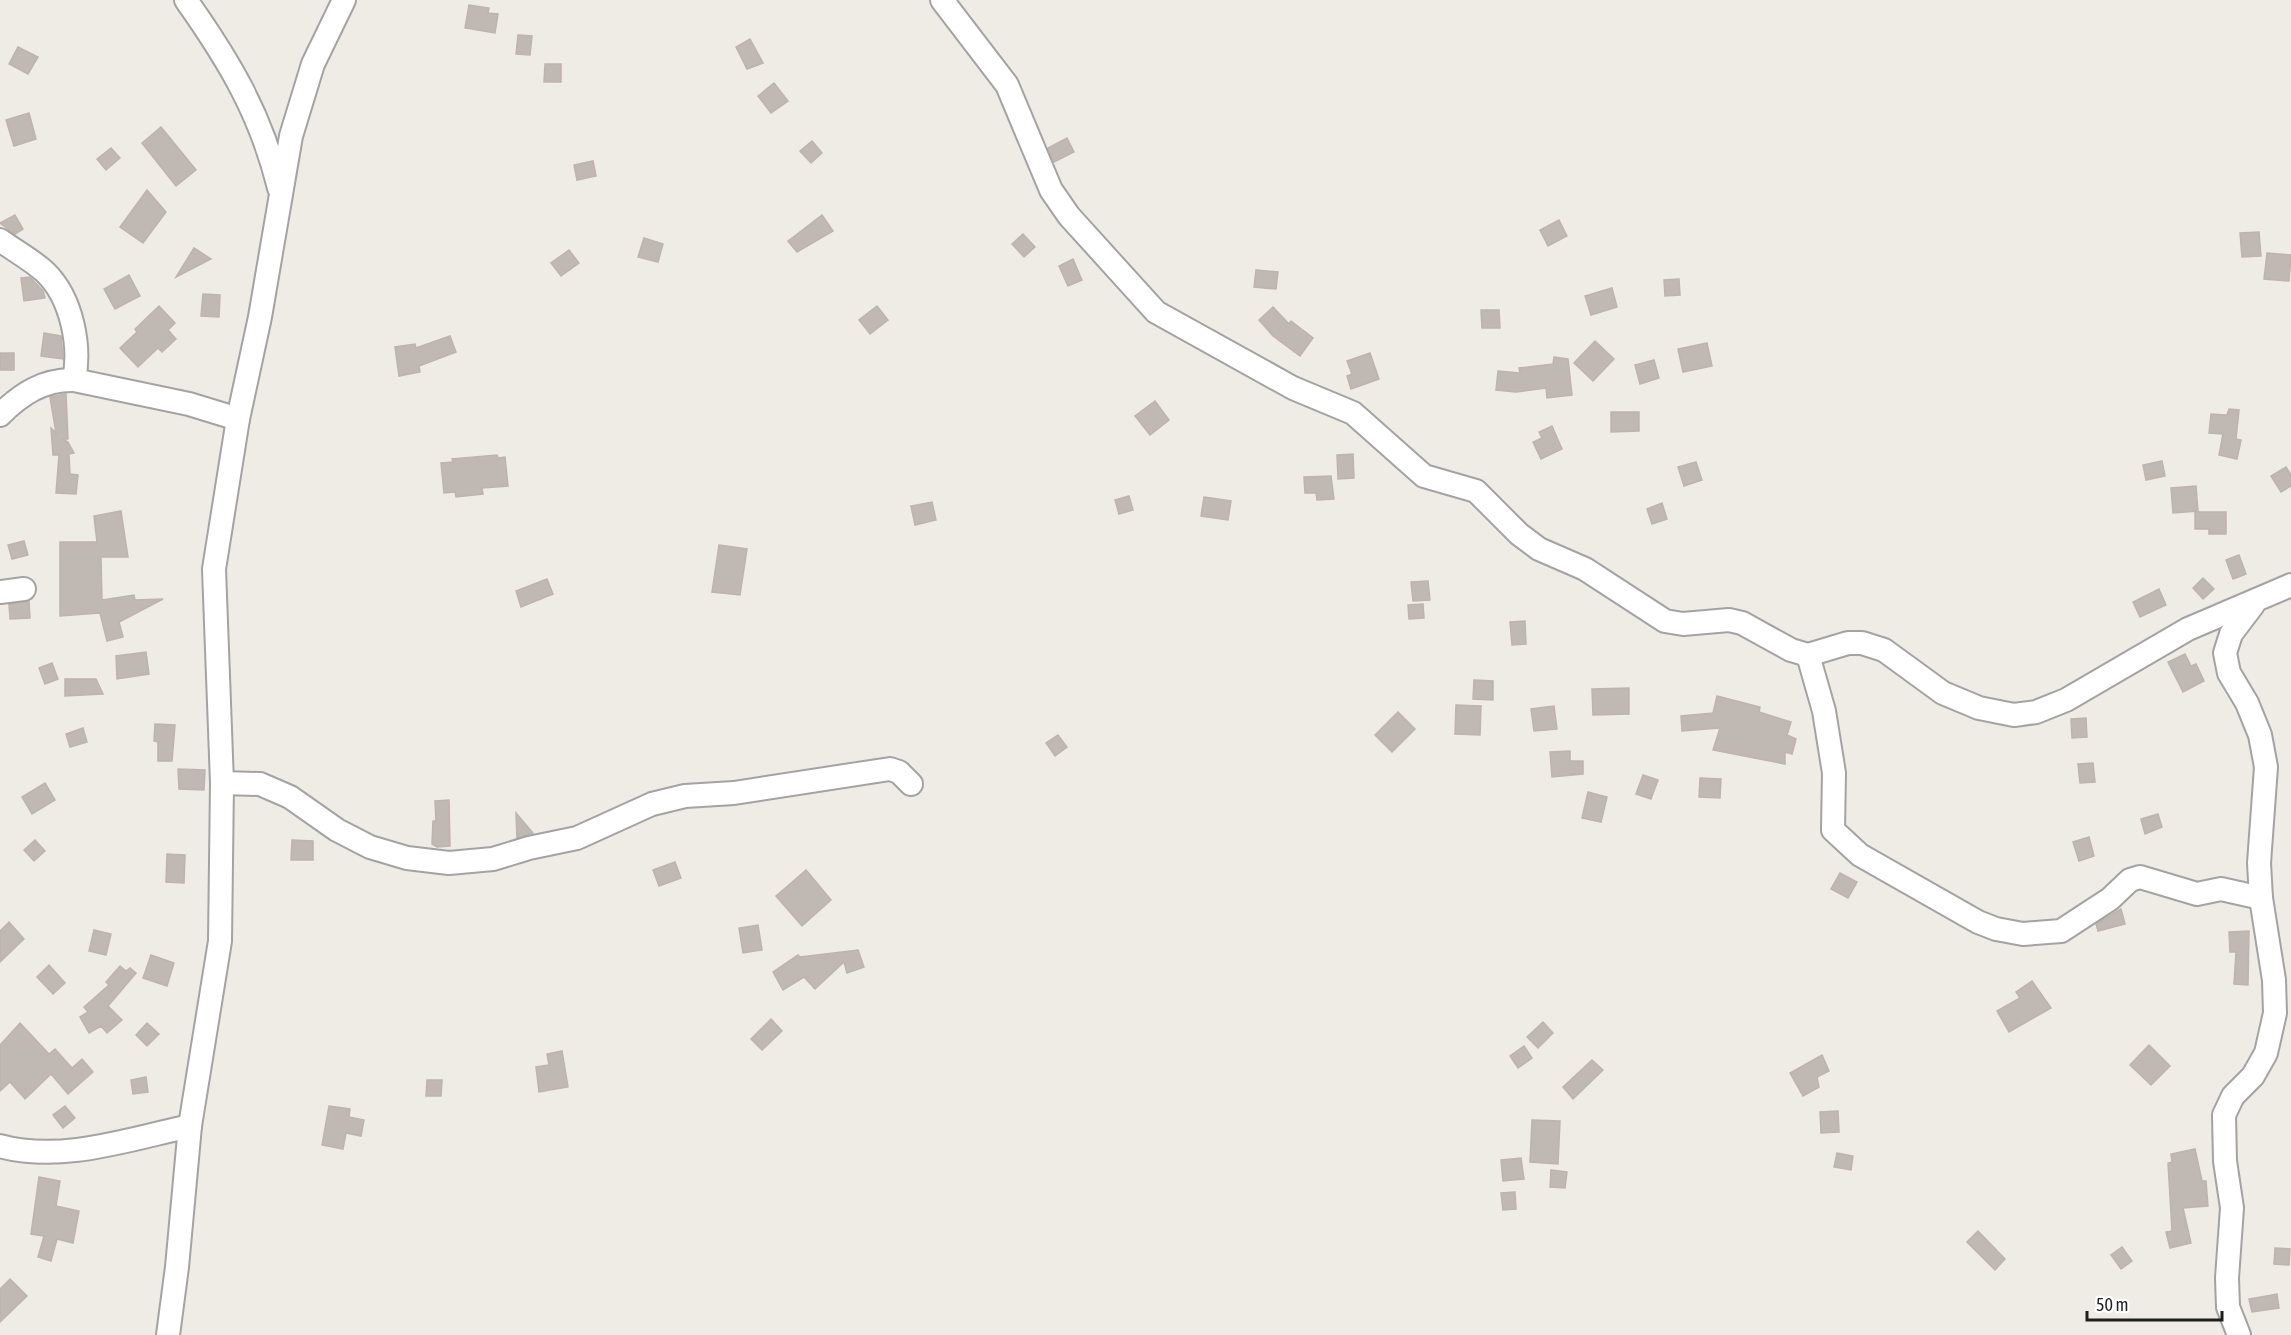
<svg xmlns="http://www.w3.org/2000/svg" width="2291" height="1335" font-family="'Asap Condensed',sans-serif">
<rect width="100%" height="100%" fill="#efece6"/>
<g fill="#bfb8b3" stroke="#c0b3aa" stroke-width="1.5">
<path d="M469,5L489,8L488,13L498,14L495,33L465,28Z"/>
<path d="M518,35L532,36L530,55L516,54Z"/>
<path d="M750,39L763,63L747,69L736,47Z"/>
<path d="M18,47L38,57L28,74L9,64Z"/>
<path d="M545,64H561V82H544Z"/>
<path d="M774,83L788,101L771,113L758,96Z"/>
<path d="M29,113L36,139L14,146L6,120Z"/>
<path d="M161,127L196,170L176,186L142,143Z"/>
<path d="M1067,138L1074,152L1054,162L1048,148Z"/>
<path d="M812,141L822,153L811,163L800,151Z"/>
<path d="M111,148L120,158L106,170L97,159Z"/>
<path d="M593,161L596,176L577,180L574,165Z"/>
<path d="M147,190L166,212L143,243L120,227Z"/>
<path d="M15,215L23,229L15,234L0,223Z"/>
<path d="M822,215L833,231L797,252L788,241Z"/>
<path d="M1559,220L1567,236L1548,246L1540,230Z"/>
<path d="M2259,232L2261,256L2242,257L2240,233Z"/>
<path d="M1023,234L1035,247L1024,257L1012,244Z"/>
<path d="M644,238L663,244L658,262L638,257Z"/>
<path d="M194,248L211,259L176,277Z"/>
<path d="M569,250L579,263L561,276L551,263Z"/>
<path d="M2267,253L2291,255L2289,281L2264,279Z"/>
<path d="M1073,259L1082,280L1068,286L1059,266Z"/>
<path d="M1256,270L1278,272L1276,289L1254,287Z"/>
<path d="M129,275L140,296L115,309L104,289Z"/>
<path d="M30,277L43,291L45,298L24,301L21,278Z"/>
<path d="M1679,279L1680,295L1665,296L1664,280Z"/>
<path d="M1612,288L1617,307L1591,315L1585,296Z"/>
<path d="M203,294L220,295L219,317L201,316Z"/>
<path d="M159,306L175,323L168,330L176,339L162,352L158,348L138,367L120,348L137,332L135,329Z"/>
<path d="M877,306L888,320L870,334L859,320Z"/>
<path d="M1273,307L1289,324L1291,321L1313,338L1300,356L1273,336L1259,320Z"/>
<path d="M1481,310H1499L1500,328H1482Z"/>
<path d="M44,333L61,336L63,359L41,356Z"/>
<path d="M450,336L456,352L419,366L420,372L399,376L395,347L415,344L416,348Z"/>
<path d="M1595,341L1614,359L1593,381L1574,363Z"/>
<path d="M1707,343L1712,366L1683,372L1678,349Z"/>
<rect x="0" y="353" width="14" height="17"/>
<path d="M1370,353L1379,379L1351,389L1347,376L1352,374L1347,361Z"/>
<path d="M1554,357L1568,359L1572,395L1547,398L1546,388L1516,392L1496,390L1498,371L1520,373L1519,368L1553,364Z"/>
<path d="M1654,360L1659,378L1640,384L1635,365Z"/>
<path d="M66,394L68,439H62L68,442L74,453L69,454L70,474L78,475L76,494L56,493L59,455H53L51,428L56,433L50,397Z"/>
<path d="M1155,401L1169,420L1150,435L1135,416Z"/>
<path d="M2229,409L2239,410L2236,439L2241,440L2237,459L2219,455L2223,434L2209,433L2211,414L2227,415Z"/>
<path d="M1611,412H1639V431L1611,432Z"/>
<path d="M1552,426L1562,449L1541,459L1533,442L1542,438L1539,432Z"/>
<path d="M1353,454L1354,478L1338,479L1337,455Z"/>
<path d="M497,455L498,458L505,457L508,486L482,488L483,494L456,497L455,492L444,493L441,463L453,462L452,459Z"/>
<path d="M2162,461L2165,476L2146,480L2143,465Z"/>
<path d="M1696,462L1702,480L1684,486L1678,467Z"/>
<path d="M2286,467L2291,475V486L2281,492L2271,476Z"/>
<path d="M1331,476L1334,499L1317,500L1316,493H1305L1304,477Z"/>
<path d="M2196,486L2198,511L2173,513L2171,488Z"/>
<path d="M1129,496L1133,510L1119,514L1115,500Z"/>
<path d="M1204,497L1231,501L1228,520L1201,516Z"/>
<path d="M932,502L936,520L915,525L911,506Z"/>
<path d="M1662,503L1667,519L1652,524L1647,509Z"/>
<path d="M121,511L128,557H101L102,600L134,595L135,600L163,599L119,622L123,637L107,641L100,613L60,616V542H97L94,516Z"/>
<path d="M2195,512H2226V534H2209V529H2195Z"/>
<path d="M24,541L28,555L12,559L8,545Z"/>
<path d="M719,545L747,549L740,595L712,592Z"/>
<path d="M2239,555L2246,574L2233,579L2226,560Z"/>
<path d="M2203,578L2214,589L2203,599L2193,588Z"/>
<path d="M547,579L553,594L521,607L516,591Z"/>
<path d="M1428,581L1430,600L1413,601L1411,582Z"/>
<path d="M2159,589L2166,605L2140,617L2133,602Z"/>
<path d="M29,601L30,618L10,619L9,604Z"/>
<path d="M1423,604L1424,618L1409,619L1408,605Z"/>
<path d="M1525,621L1526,644L1512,645L1510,622Z"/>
<path d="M146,652L149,674L117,679L116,656Z"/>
<path d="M2185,654L2191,666L2196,664L2204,681L2183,692L2168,662Z"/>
<path d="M52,663L58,679L45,684L39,668Z"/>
<path d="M65,679H96L103,694L65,696Z"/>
<path d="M1474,680L1493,681V700L1473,699Z"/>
<path d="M1629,688V714L1593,715L1592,689Z"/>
<path d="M1717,696L1760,707L1759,712L1791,722L1787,735L1796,739L1792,754L1785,752V764L1713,750L1720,728L1682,731L1681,716L1713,713Z"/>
<path d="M1456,705L1481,706L1480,735L1455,734Z"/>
<path d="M1554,706L1557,729L1534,731L1531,709Z"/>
<path d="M1398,712L1415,729L1392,752L1375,735Z"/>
<path d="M2086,718L2087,737L2072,738L2071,719Z"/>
<path d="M155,724L175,725L172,761H158V742L154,741Z"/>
<path d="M83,728L87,742L70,747L66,734Z"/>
<path d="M1058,735L1067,747L1055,756L1046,743Z"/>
<path d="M1570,751V761H1583V774L1552,777L1550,752Z"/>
<path d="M2093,763L2095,782L2080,783L2078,764Z"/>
<path d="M178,769L205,770L204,790L179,789Z"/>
<path d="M1643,775L1658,780L1651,799L1636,794Z"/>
<path d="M1700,778L1721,779L1720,798L1699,797Z"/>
<path d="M45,783L55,800L32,814L22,797Z"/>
<path d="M1588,792L1607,797L1601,822L1582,818Z"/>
<path d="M449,800L450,846L437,847L432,844L433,821H436L435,801Z"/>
<path d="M516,813L533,833L517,838Z"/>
<path d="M2158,814L2162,827L2145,834L2141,819Z"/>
<path d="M2089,837L2094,856L2079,861L2073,842Z"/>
<path d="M35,840L45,851L34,861L24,850Z"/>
<path d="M292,840L313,841V860H291Z"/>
<path d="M167,854L185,855L184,883L166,882Z"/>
<path d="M675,862L681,878L659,886L653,870Z"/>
<path d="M806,870L831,900L802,926L776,896Z"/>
<path d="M1840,873L1857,882L1848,898L1831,889Z"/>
<path d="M2121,909L2125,924L2098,931L2096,924Z"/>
<path d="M9,922L24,939L0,962V931Z"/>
<path d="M758,925L762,950L743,953L739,928Z"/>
<path d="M94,930L111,934L106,955L89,951Z"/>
<path d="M2249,931L2248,985L2234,984L2236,952H2230L2229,932Z"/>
<path d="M858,950L864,967L847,973L844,962L815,989L804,977L783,990L773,972L798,955L800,957Z"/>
<path d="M151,955L174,963L167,986L143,978Z"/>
<path d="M49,965L65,983L53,994L37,977Z"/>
<path d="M120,966L126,971L130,968L136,973L108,1006L122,1020L107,1033L101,1026L89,1033L80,1017L88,1012L84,1007L109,985L106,982Z"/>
<path d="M2032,981L2051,1008L2009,1032L1997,1011L2020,998L2016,992Z"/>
<path d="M771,1019L782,1031L762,1050L751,1039Z"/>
<path d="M1543,1022L1553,1033L1538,1048L1527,1037Z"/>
<path d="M20,1023L49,1054L55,1049L72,1068L82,1059L93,1072L68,1094L51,1074L25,1099L10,1082L0,1091V1045Z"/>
<path d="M147,1023L159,1034L147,1046L136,1035Z"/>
<path d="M2149,1045L2170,1066L2151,1085L2130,1065Z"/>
<path d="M1524,1046L1532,1058L1518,1068L1510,1056Z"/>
<path d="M562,1051L568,1087L539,1092L536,1067L549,1065L547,1054Z"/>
<path d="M1822,1055L1829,1071L1817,1077L1819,1087L1803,1096L1790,1073Z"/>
<path d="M1592,1060L1603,1070L1573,1099L1563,1087Z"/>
<path d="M146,1077L148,1092L133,1094L131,1080Z"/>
<path d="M427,1080H442L441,1096H426Z"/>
<path d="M65,1106L75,1118L63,1128L53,1115Z"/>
<path d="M329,1106L350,1109L349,1117L364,1120L361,1136L346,1133L343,1149L322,1145Z"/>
<path d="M1838,1111L1839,1132L1821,1133L1820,1112Z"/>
<path d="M1532,1120L1560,1121L1558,1164L1530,1162Z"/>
<path d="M2195,1149L2202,1181H2206L2208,1206L2183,1208L2191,1243L2170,1248L2166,1232L2172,1231L2168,1163L2172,1162L2171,1154Z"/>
<path d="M1837,1153L1853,1156L1851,1170L1834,1167Z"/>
<path d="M1521,1158L1524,1179L1503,1181L1501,1160Z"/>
<path d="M1551,1170L1567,1172L1565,1188L1550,1187Z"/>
<path d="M39,1177L60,1181L56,1206L79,1211L73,1243L57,1239L51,1261L38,1257L44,1236L31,1234Z"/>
<path d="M1515,1192L1516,1209L1503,1210L1501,1193Z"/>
<path d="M1978,1231L2005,1259L1995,1270L1967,1242Z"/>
<path d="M2122,1247L2132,1261L2121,1269L2111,1255Z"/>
<path d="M2275,1248L2290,1249L2289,1265L2274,1264Z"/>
<path d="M10,1279L27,1296L0,1322V1289Z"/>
<path d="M2277,1294L2279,1308L2252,1312L2249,1299Z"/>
</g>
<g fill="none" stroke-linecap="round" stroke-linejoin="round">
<g stroke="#a3a3a3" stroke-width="26">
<g id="minor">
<path d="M186,0C229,61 261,114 279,188"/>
<path d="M942,0L1007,85L1051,190L1069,216L1156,312L1293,388L1353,413L1424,476L1476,491L1519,534L1539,549L1585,569L1665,621L1683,624L1729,620L1742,623L1791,650L1808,655L1848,643H1862L1884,650L1943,693L1979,708L2014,715L2036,712L2066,700L2188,629L2291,585"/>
<path d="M0,240C15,251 32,260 45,272C72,298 81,346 74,380"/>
<path d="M0,415C21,394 44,379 74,380L189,404L238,419"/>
<path d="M0,592L24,589"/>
<path d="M1808,655L1824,711L1834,773L1833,830L1860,855L1978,922L1996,929L2023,934L2061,931L2110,899L2130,880L2140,877L2197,894L2221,889L2261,898"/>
<path d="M222,783L260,784L290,797L337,830L370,847L407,858L449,863L493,859L529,848L577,838L652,804L685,796L734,793L890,769L899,772L911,784"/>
<path d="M0,1146C61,1163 130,1139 190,1126"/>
<path d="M168,1335L177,1267L190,1126L220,941L222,783L214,569L238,419L260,317L291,136L313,64L344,0"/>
<path d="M2239,1335L2228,1307L2227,1278L2232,1208L2225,1161L2224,1115L2233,1096L2253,1076L2266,1053L2275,1013L2274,980L2261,898L2259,863L2266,767L2260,735L2247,703L2229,673L2225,653L2231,634L2253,605"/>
</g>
</g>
<use href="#minor" stroke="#fff" stroke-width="22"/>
</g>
<path d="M2087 1311v9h135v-9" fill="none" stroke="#1f1f1f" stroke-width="3"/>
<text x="2096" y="1311" font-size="18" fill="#1f1f1f" stroke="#ffffff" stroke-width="4.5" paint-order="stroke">50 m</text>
</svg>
